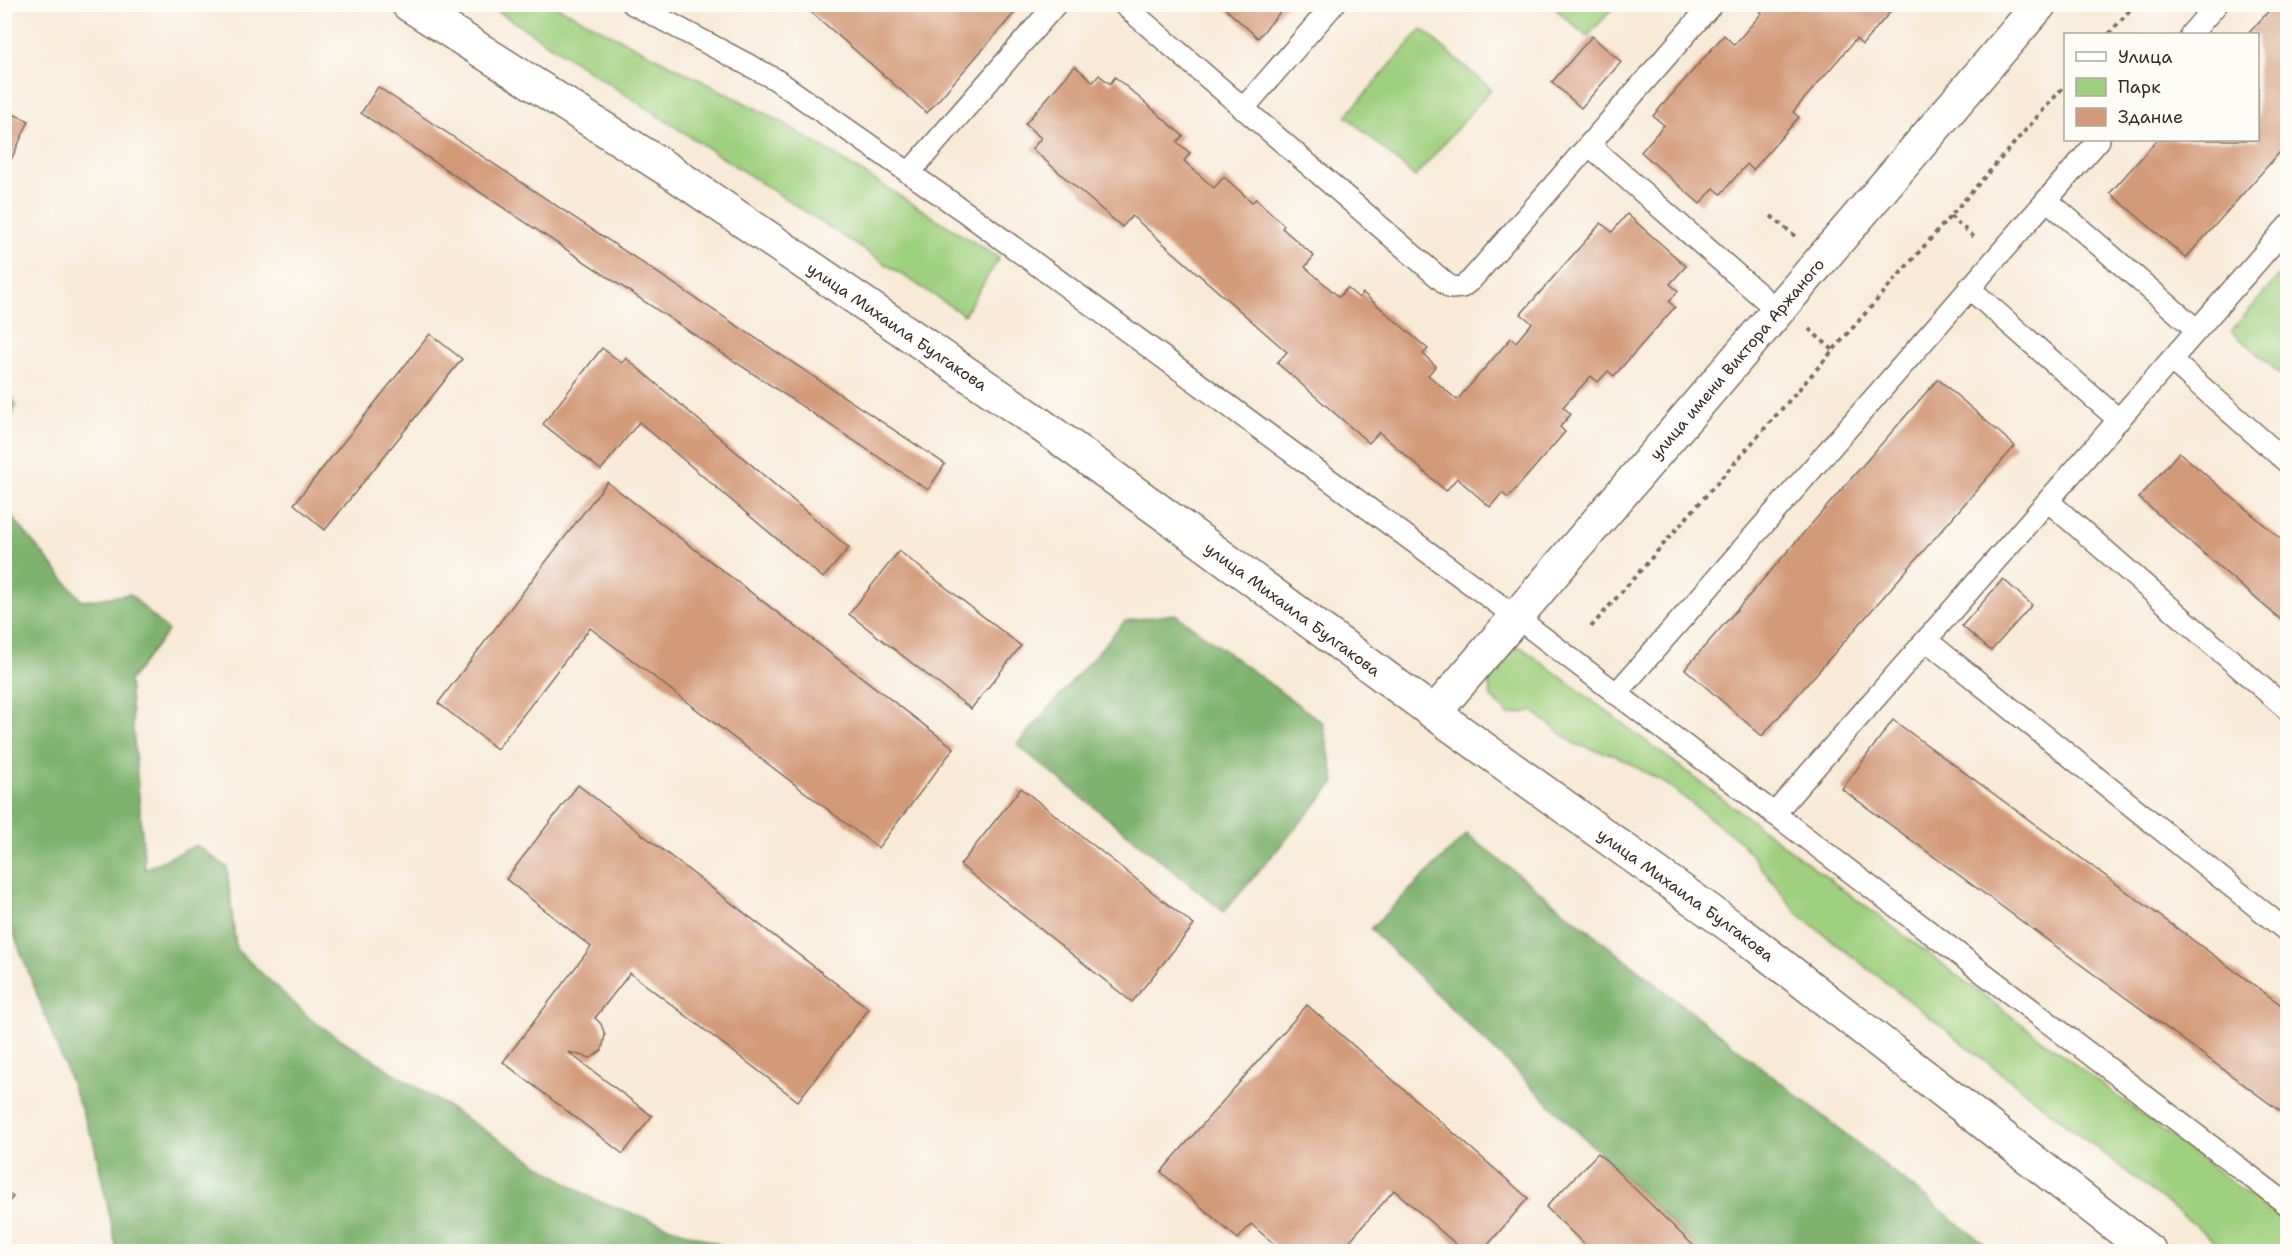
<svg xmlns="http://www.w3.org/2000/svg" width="2292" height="1256" font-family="'Shantell Sans',sans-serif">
<rect width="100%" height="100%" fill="#fdfcf7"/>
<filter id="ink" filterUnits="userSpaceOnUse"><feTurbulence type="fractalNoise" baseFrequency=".0167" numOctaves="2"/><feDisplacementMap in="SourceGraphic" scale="12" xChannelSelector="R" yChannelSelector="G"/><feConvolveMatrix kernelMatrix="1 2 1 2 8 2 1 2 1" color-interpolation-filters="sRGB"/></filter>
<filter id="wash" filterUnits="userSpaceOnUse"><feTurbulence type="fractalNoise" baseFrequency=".008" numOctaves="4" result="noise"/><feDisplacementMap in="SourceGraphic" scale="24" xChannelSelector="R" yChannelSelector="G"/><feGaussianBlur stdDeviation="1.35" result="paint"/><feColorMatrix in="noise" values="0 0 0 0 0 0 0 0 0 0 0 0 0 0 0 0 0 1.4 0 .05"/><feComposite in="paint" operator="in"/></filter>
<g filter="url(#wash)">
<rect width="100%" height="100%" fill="#f8ead7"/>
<g fill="#9fd07f" stroke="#6d7d4e" stroke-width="1.5">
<path d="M488,5H554L780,121L999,258L964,315Z"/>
<path d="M1551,5H1616L1587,37Z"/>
<path d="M1422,29L1491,89L1415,177L1346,116Z"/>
<path d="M2287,267L2288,376L2285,378L2231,331Z"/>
<path d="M1521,647L2287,1224V1251H2228L1797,913L1742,843L1665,783L1616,756L1575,744L1532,711L1509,715L1491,697L1487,675L1503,650Z"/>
</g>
<g fill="#7fb26e" stroke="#5d6e46" stroke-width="1.5">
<path d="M5,388L16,404L5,438Z"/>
<path d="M5,508L82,601L130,594L168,631L129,681L145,869L196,845L227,867L236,949L314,1022L593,1199L737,1251H117L94,1143L5,911Z"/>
<path d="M1175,614L1323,723L1335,782L1224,912L1017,745L1125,621Z"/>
<path d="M1467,834L1993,1251H1700L1370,929Z"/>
</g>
<g id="blocks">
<g fill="#d39a79">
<path d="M802,4H1014L1018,9L927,113Z"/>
<path d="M1220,4H1287L1258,38Z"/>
<path d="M1753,4H1897L1862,45L1856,39L1793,112L1799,117L1753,170L1747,164L1721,194L1714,188L1700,204L1641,152L1664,125L1653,116L1724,35L1734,45L1762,13Z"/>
<path d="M2275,4H2288V143L2186,258L2110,193L2157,140H2258V34H2248Z"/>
<path d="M1592,36L1621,62L1581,108L1552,82Z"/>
<path d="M1075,66L1093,82L1099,75L1110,84L1115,77L1149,106L1183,136L1177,142L1190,153L1184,161L1214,188L1224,177L1252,202L1256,199L1284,225L1282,228L1314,256L1305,267L1339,297L1347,288L1359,298L1363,293L1428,349L1423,354L1436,366L1428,375L1457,400L1511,338L1516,342L1532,323L1521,314L1601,223L1612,232L1627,214L1686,266L1670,284L1678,291L1669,302L1675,307L1614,376L1608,371L1598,382L1591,376L1563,407L1571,414L1560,427L1565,432L1508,498L1502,493L1490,507L1457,478L1446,491L1379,432L1369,443L1277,363L1287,352L1132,216L1122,227L1032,149L1041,138L1025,124Z"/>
<path d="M378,87L945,464L928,490L361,113Z"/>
<path d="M4,110L29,121L4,175Z"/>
<path d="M430,334L462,359L325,530L294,504Z"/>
<path d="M602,348L622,363L626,358L849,548L823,578L639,422L601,470L543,424Z"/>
<path d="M1938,379L2015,446L1762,736L1685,669Z"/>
<path d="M2179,452L2288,545V626L2139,498Z"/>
<path d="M607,482L954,748L878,848L590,628L497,749L438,703Z"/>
<path d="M899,551L1021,646L971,709L849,614Z"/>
<path d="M2003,579L2032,605L1991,651L1962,626Z"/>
<path d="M1893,720L2288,1010V1117L1842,789Z"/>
<path d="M578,785L869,1009L798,1101L630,973L595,1018L601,1024L605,1035L602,1050L591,1058L568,1052L652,1116L623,1154L503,1062L591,947L506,879Z"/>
<path d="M1021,788L1194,925L1132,1002L960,865Z"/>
<path d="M1307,1005L1528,1198L1482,1252H1465L1394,1190L1340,1252H1283L1251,1224L1238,1239L1161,1172Z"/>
<path d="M1598,1153L1700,1252H1592L1546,1207Z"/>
<path d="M4,1189L13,1197L4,1206Z"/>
</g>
</g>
</g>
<g filter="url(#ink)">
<use href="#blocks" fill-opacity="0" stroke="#7d6d5f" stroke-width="1.5"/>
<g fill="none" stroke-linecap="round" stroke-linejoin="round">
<g stroke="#7d6d5f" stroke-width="24">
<g id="lane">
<path d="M633,4L775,79L968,214L1516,617L2288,1205"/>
<path d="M1123,4L1451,288L1462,287L1471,280L1712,4"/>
<path d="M2191,34L2217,4"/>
<path d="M1243,109L1334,4"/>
<path d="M1589,145L1778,311"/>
<path d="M909,173L1056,4"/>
<path d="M2047,200L2197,330"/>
<path d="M1969,288L2119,420"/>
<path d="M2171,360L2288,463"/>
<path d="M2048,501L2288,710"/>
<path d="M1926,640L2288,932"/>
<path d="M1616,694L2099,140"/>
<path d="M1774,814L2288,226"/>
</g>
</g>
<g stroke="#7d6d5f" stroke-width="36">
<g id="street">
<path id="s1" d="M408,4L670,171L1033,419L1164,514L1434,713L1739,932L2150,1252"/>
<path id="s2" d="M1434,713L2040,4"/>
</g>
</g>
<g stroke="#7d6d5f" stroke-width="4" stroke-dasharray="4.5 4.5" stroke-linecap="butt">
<path d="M2109,34L2135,4"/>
<path d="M1771,216L1795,236"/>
<path d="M1950,216L1974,237"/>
<path d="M1809,329L1833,350"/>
<path d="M1591,627L2066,84"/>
</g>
<use href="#lane" stroke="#fff" stroke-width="21"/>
<use href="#street" stroke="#fff" stroke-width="33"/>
</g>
</g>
<g text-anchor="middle" stroke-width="6" stroke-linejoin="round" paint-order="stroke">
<g font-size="16" fill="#3b2a1e" stroke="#fdfcf7">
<text dy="6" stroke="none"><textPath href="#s1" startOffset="586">улица Михаила Булгакова</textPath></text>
<text dy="6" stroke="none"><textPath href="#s2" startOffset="466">улица имени Виктора Аржаного</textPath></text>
<text dy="6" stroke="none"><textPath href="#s1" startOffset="1072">улица Михаила Булгакова</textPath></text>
<text dy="6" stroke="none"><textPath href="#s1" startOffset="1558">улица Михаила Булгакова</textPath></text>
</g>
</g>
<rect width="2292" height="1256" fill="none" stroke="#fdfcf7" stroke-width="24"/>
<rect x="2064" y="33" width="195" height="108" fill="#fdfcf7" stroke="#afa8a0" stroke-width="1.5"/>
<rect x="2076" y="52" width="30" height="9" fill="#ffffff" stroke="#afa8a0" stroke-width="1.5"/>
<text x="2118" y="63" font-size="18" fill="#3b2a1e">Улица</text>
<rect x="2076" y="78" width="30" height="18" fill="#9fd07f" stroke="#afa8a0" stroke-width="1.5"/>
<text x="2118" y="93" font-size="18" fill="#3b2a1e">Парк</text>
<rect x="2076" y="108" width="30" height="18" fill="#d39a79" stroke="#afa8a0" stroke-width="1.5"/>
<text x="2118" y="123" font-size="18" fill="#3b2a1e">Здание</text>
</svg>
